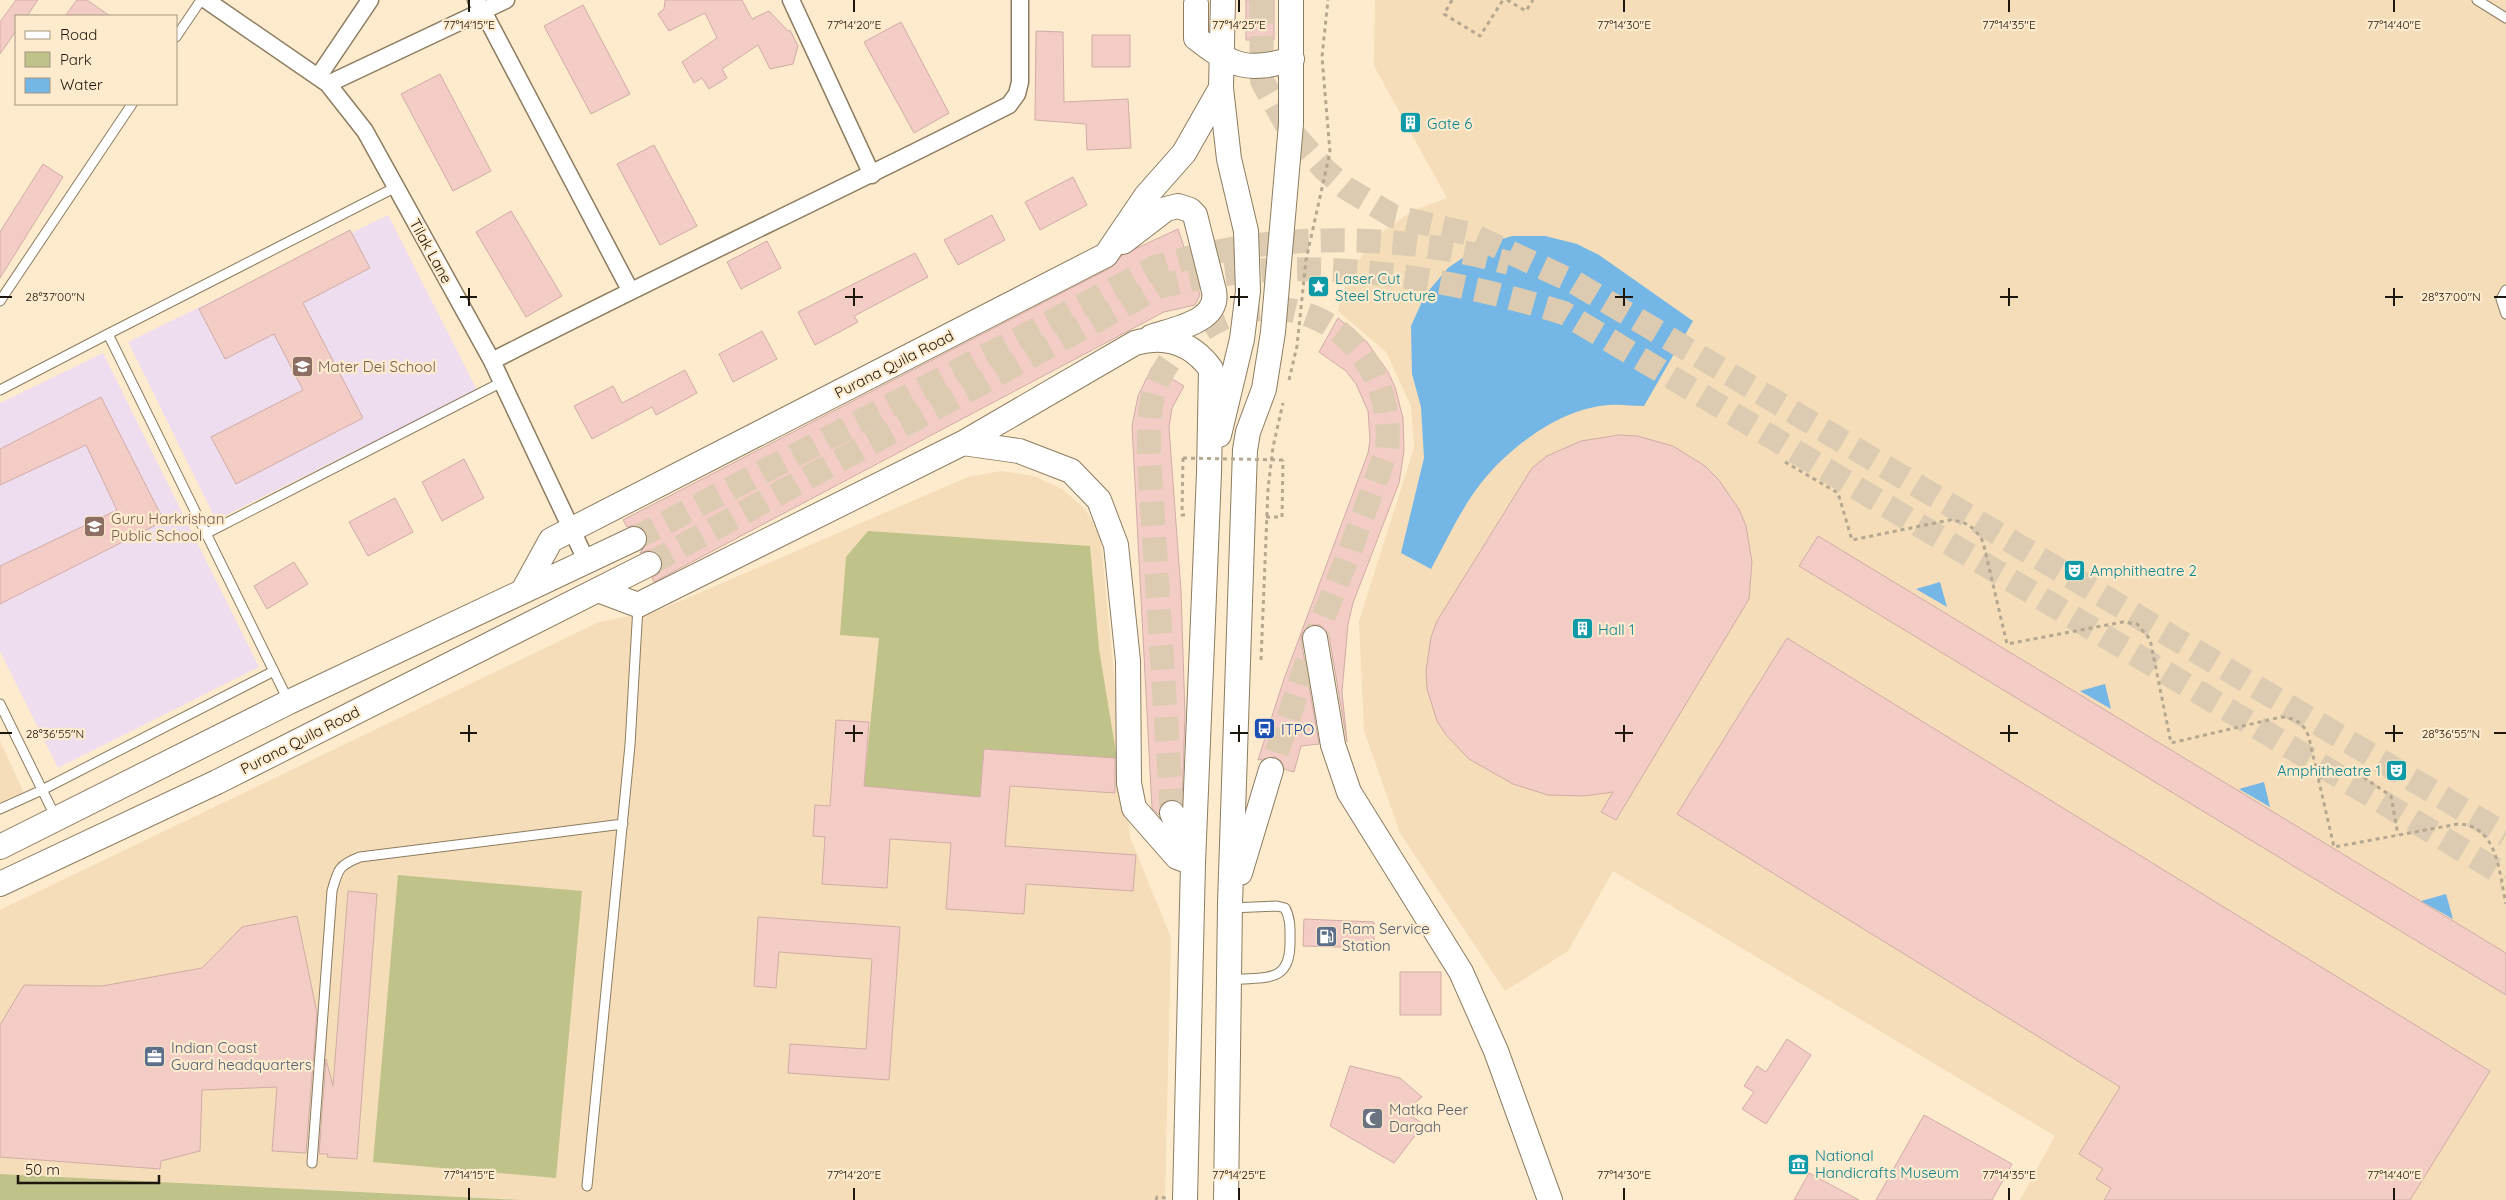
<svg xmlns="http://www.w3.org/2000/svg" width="2506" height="1200" font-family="Quicksand,sans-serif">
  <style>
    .built { fill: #f4ddb8 }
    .education { fill: #eeddef }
    .green { fill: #bfc289 }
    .water { fill: #74b6e6 }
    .building { fill: #f2ccc5; stroke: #d1aca6 }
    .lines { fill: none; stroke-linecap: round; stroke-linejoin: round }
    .secondary-tunnel { stroke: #dccbb0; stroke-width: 24; stroke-dasharray: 24 12; stroke-linecap: butt }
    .lane-casing { stroke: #8d7c60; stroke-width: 11 }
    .street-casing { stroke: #8d7c60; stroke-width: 19 }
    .secondary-casing { stroke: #8d7c60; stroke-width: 26 }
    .path { stroke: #b6a790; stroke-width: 3; stroke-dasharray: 4 4; stroke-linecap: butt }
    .lane { stroke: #fff; stroke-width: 9 }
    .street { stroke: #fff; stroke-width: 16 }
    .secondary { stroke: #fff; stroke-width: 24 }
    .path-bridge { stroke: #b6a790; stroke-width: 3; stroke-dasharray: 4 4; stroke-linecap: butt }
    .ticks { fill: none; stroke: #1d160c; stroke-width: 2 }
    .labels { text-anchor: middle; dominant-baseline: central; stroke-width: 4.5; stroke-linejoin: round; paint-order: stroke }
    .culture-label { font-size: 15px; fill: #0d838f; stroke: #feebcd; text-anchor: start }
    .street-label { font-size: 15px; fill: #1d160c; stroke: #feebcd }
    .education-label { font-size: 15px; fill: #785e54; stroke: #feebcd; text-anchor: start }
    .transit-label { font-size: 15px; fill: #164399; stroke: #feebcd; text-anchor: start }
    .service-label { font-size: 15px; fill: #4e5e75; stroke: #feebcd; text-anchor: start }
    .worship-label { font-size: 15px; fill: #5b616d; stroke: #feebcd; text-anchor: start }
    .ticks-label { font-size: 12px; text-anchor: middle; fill: #1d160c; stroke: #feebcd; stroke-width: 4.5; stroke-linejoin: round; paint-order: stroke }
  </style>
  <rect width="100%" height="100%" fill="#feebcd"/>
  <path class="built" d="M1375,0H2506V1200H2020L2055,1136L1613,871L1568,951L1505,991L1400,833L1364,731L1359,621L1414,448L1411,406L1386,352L1338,311L1342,293L1358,261L1381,233L1412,211L1447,198L1374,66Z
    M1001,471L1034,476L1062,489L1084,508L1100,533L1130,837L1171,938L1165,1200H521L0,1174V910L599,622L657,611L968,477Z
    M0,741L24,793L0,805Z"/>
  <path class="education" d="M388,215L477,390L216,520L128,342Z
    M103,353L259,667L58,768L0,651V403Z"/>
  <path class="green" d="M868,531L1090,546L1099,649L1117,759L984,749L980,797L864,786L879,638L840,635L846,557Z
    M398,875L582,891L556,1178L373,1162Z
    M0,1174L521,1200H0Z"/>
  <path class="water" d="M1512,236H1545L1577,244L1599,255L1693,321L1644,406C1632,406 1621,404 1609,405C1563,408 1515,443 1486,477C1463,504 1448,538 1431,569L1401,553L1424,458L1421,407L1412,374L1411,326L1425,295L1448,268L1480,246Z
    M1940,582L1947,607L1916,589Z
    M2105,684L2111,709L2080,691Z
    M2264,782L2270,807L2239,789Z
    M2446,894L2453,919L2421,901Z"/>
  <path class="building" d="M16,0H38L27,16H16V31L0,54V22Z
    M77,0H87L110,16H65Z
    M665,0H742L752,19L769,11L788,31L790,30L798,46L793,64L770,69L758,45L722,69L727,78L709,89L702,78L694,83L682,62L717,38L705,13L669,31L658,14L664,9Z
    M1246,0H1274V40H1246Z
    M583,5L630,94L591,114L544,26Z
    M901,22L949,113L914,133L864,42Z
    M1036,31L1063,32L1064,102L1128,99L1131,148L1087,150L1086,124L1035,120Z
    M1092,35H1130V67H1092Z
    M440,74L491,171L453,191L401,94Z
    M654,145L697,226L660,245L617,164Z
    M43,164L63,177L0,278V232Z
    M1073,177L1087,205L1040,230L1025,202Z
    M511,211L562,296L526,317L476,232Z
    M992,215L1005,240L958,265L944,240Z
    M1178,229L1200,295L1195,305L1164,312L654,582L652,578L660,572L663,565L661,558L657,553L650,550L640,553L648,541L646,533L636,525L627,527L623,520L1112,267L1122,255Z
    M350,230L370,268L303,303L363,418L236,484L211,437L303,390L274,334L225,359L199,309Z
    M767,241L781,268L741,289L727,262Z
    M915,253L928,277L854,316L858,322L815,345L798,312Z
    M1338,318L1367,342L1388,372L1395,387L1403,418L1404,451L1399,483L1353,603L1348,624L1342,692L1347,742L1329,636L1320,625H1312L1302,633L1301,640L1319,744L1301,746L1294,772L1284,769L1281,761L1275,757L1258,760L1284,679L1368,453L1370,440L1368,411L1356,384L1346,371L1319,352Z
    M762,331L777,359L733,382L719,354Z
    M1152,367L1184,386L1172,408L1169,428L1181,591L1185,715L1182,804L1174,799L1166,801L1161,805L1159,815L1152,808L1132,426L1138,396Z
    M685,370L697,393L656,415L652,407L592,439L574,406L613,386L622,403Z
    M101,397L164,521L0,604V566L117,510L86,445L0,485V449Z
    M1619,435L1637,436L1673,446L1705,466L1718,479L1739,509L1746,526L1752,562L1749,599L1616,820L1601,812L1613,792L1584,796L1548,795L1513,784L1469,759L1446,735L1437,721L1427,689L1426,671L1431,637L1437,621L1532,468L1547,456L1581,441Z
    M464,459L484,498L442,521L422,482Z
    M395,498L413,532L368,556L349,522Z
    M1818,536L2506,953V995L1799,566Z
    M294,562L308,584L267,609L254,586Z
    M1787,638L2490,1071L2410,1200H2104L2111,1188L2096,1179L2103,1169L2079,1154L2120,1087L1677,814Z
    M836,720L869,722L864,786L980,797L984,749L1115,758V793L1010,786L1005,846L1136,855L1133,891L1026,884L1024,914L946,909L951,843L890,839L887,888L822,884L825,837L813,836L815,805L830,806Z
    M348,891L377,894L357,1159L327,1157L328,1154H319L326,1059L333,1086Z
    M297,916L317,1013L306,1153L272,1151L277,1087L202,1090L200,1151L161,1161L160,1169L0,1157V1025L24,985L102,986L202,968L242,927Z
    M758,917L900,927L889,1080L788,1073L790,1044L866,1049L872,959L779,952L776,988L754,986Z
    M1304,919L1374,922V948L1303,946Z
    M1400,972H1441V1015H1400Z
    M1787,1039L1811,1055L1766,1124L1742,1109L1754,1092L1744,1086L1757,1066L1766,1072Z
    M1350,1066L1400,1078L1422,1097L1404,1112L1424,1124L1394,1163L1330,1126Z
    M1924,1115L2012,1164L1992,1200H1876Z
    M1809,1173L1859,1200H1794Z"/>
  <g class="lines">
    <path class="secondary-tunnel" d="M1261,0L1262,81L1289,129L1325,170L1346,188L1393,216L1470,234L1574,282L2506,835
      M634,539L1156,267C1268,232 1396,232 1509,263
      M649,564L1158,287C1291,252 1435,273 1564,313L2506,876
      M1172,813L1149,459C1149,437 1148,416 1153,395C1160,370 1178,346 1199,332C1291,268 1398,342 1387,450L1348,556L1315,638L1271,770"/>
    <defs>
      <path id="lane" d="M2477,0L2506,18
        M176,37L201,0
        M2506,290L2501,299L2506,314
        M0,301L132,104
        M108,334L396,187
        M0,390L108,334L289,702
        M207,533L502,382
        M0,704L56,818
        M0,809L42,790L274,671
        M1230,908L1277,906L1285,908C1291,919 1290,930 1290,943C1290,985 1263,976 1231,980
        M312,1163L332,891C338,869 339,865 360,857L623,824
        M587,1186L630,745L638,606"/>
      <path id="street" d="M206,0L328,84L365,131L492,361L586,560
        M476,0L483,11L630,290
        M791,0L872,175
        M318,77L370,0
        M328,84L506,0
        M492,361C663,273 838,192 1009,105L1017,94L1020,82V0"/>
      <path id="secondary" d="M1196,4V38C1232,66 1247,73 1292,59
        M1123,242L1166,209L1178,206L1190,210L1195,215L1214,291C1220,322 1173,329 1151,337
        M1219,435L1242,339L1248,291L1246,231L1229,159L1221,88L1223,0
        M963,443L1135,343C1166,334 1192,343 1211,369L1209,473L1193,863L1185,1200
        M524,589L551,540L1106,255L1146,196L1184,153L1221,88
        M598,590L638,605L963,443L1019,451L1071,471L1099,500L1116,545L1128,661L1129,783L1134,808L1177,857L1193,863
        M1315,638L1333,745L1349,792L1461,972L1496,1051L1550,1200
        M1172,813L1191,857
        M0,847L289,702L634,539
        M1240,873L1271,770
        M0,884L217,782L649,564
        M1226,1200L1230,904L1245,450L1248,432L1264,389L1273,332L1291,124V0"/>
    </defs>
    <use href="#lane" class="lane-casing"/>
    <use href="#street" class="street-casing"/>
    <use href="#secondary" class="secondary-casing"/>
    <path class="path" d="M1452,0L1444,14L1480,36L1503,0
      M1507,0L1526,11L1533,0
      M1289,380L1297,346L1306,260L1330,152L1322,57L1328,0
      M1183,458L1182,515H1187
      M1785,462L1838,493L1852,540L1950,520C1966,521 1976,528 1983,542L2007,644L2123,622L2137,624L2150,639L2171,743L2281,717C2296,718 2305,724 2309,738L2334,847L2458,824C2498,825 2499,873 2506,904
      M1266,517H1282L1283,460
      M1261,660L1268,489L1273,447L1283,403
      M2318,778L2356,772L2391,796L2398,835
      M1156,1200L1157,1197L1166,1198"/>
    <use href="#lane" class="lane"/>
    <use href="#street" class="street"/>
    <use href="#secondary" class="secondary"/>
    <path class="path-bridge" d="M1183,458L1283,460"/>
  </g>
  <path class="ticks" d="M469,0V12M854,0V12M1239,0V12M1624,0V12M2009,0V12M2394,0V12M469,288V306M854,288V306M1239,288V306M1624,288V306M2009,288V306M2394,288V306M0,297H12M460,297H477M845,297H863M1230,297H1248M1615,297H1633M2000,297H2018M2385,297H2403M2494,297H2506M469,725V742M854,725V742M1239,725V742M1624,725V742M2009,725V742M2394,725V742M0,733H12M460,733H477M845,733H863M1230,733H1248M1615,733H1633M2000,733H2018M2385,733H2403M2494,733H2506M469,1188V1200M854,1188V1200M1239,1188V1200M1624,1188V1200M2009,1188V1200M2394,1188V1200"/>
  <defs>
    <symbol id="building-square" viewBox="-11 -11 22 22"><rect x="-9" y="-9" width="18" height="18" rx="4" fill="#0f9aa8" stroke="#feebcd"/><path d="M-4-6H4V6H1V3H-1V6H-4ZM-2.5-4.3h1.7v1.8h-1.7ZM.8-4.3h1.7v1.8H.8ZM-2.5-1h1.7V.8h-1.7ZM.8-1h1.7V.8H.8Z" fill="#fff"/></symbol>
    <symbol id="sight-square" viewBox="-11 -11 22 22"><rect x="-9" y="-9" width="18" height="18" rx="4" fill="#0f9aa8" stroke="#feebcd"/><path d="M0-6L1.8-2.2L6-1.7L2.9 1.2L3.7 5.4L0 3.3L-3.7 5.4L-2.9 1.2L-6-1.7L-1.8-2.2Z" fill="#fff"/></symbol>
    <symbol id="school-square" viewBox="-11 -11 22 22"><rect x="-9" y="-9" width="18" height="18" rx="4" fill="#8d6e63" stroke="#feebcd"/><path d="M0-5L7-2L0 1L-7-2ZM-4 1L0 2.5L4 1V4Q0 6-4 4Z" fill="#fff"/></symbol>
    <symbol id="theatre-square" viewBox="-11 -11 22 22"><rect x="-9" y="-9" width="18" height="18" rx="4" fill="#0f9aa8" stroke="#feebcd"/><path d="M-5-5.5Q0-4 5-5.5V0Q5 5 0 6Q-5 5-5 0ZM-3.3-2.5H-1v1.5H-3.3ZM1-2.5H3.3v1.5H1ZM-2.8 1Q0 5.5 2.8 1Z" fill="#fff"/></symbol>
    <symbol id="bus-square" viewBox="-11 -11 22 22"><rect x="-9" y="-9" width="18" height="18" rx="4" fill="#1a4fb4" stroke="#feebcd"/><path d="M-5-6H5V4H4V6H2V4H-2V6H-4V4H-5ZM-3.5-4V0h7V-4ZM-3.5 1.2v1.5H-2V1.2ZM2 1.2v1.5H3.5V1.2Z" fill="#fff"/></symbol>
    <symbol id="fuel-square" viewBox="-11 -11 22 22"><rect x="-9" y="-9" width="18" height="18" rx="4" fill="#5c6f8a" stroke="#feebcd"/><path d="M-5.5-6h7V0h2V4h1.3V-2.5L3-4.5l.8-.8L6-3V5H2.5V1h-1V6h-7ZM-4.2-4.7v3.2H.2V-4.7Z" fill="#fff"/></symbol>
    <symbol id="office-square" viewBox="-11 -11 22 22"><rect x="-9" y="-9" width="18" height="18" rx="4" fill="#5c6f8a" stroke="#feebcd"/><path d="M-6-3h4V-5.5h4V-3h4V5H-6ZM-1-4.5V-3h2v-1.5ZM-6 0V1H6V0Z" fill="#fff"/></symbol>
    <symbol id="mosque-square" viewBox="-11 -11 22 22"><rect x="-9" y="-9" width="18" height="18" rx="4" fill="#6b7280" stroke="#feebcd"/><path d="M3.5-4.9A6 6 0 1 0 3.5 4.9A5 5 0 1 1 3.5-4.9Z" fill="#fff"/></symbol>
    <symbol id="museum-square" viewBox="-11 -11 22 22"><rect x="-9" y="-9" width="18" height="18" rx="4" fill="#0f9aa8" stroke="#feebcd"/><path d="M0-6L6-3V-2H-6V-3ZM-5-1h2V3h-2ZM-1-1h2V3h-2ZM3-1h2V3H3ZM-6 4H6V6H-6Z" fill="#fff"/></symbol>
  </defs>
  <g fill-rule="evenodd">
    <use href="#building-square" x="1398" y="110" width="25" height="25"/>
    <use href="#sight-square" x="1306" y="274" width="25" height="25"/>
    <use href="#school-square" x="290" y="354" width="25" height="25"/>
    <use href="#school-square" x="82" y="514" width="25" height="25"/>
    <use href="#theatre-square" x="2062" y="558" width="25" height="25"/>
    <use href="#building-square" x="1570" y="616" width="25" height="25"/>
    <use href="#bus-square" x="1252" y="716" width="25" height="25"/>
    <use href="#theatre-square" x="2384" y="758" width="25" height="25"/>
    <use href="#fuel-square" x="1314" y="924" width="25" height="25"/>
    <use href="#office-square" x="142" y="1044" width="25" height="25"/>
    <use href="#mosque-square" x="1360" y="1106" width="25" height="25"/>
    <use href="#museum-square" x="1786" y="1152" width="25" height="25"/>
  </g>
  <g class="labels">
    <g class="culture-label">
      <text x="1427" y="123">Gate 6</text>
      <text x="1335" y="278">Laser Cut<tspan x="1335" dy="17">Steel Structure</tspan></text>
      <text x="2090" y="570">Amphitheatre 2</text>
      <text x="1598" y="629">Hall 1</text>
      <text x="2381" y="770" text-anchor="end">Amphitheatre 1</text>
      <text x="1815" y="1155">National<tspan x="1815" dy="17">Handicrafts Museum</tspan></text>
    </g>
    <g class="street-label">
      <text transform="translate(431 251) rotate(61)">Tilak Lane</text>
      <text transform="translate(894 364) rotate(-27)">Purana Quila Road</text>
      <text transform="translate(300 740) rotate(-27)">Purana Quila Road</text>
    </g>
    <g class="education-label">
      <text x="318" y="366">Mater Dei School</text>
      <text x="111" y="518">Guru Harkrishan<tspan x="111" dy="17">Public School</tspan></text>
    </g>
    <g class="transit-label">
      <text x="1281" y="729">ITPO</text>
    </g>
    <g class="service-label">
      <text x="1342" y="928">Ram Service<tspan x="1342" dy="17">Station</tspan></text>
      <text x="171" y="1047">Indian Coast<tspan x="171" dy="17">Guard headquarters</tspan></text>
    </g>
    <g class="worship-label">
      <text x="1389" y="1109">Matka Peer<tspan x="1389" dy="17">Dargah</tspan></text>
    </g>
  </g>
  <g class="ticks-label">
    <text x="469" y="29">77°14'15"E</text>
    <text x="854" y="29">77°14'20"E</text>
    <text x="1239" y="29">77°14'25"E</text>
    <text x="1624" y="29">77°14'30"E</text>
    <text x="2009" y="29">77°14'35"E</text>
    <text x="2394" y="29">77°14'40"E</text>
    <text x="55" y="301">28°37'00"N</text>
    <text x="2451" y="301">28°37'00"N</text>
    <text x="55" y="738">28°36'55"N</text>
    <text x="2451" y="738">28°36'55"N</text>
    <text x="469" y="1179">77°14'15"E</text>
    <text x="854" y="1179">77°14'20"E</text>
    <text x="1239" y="1179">77°14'25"E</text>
    <text x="1624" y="1179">77°14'30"E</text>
    <text x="2009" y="1179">77°14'35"E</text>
    <text x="2394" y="1179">77°14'40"E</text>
  </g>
  <rect x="15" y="15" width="162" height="90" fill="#feebcd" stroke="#a49680"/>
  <rect x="25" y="31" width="25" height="8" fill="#ffffff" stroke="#a49680"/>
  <text x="60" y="40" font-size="15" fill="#1d160c">Road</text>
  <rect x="25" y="52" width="25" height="15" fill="#bfc289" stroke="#a49680"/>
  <text x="60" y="65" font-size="15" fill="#1d160c">Park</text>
  <rect x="25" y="78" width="25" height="15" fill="#74b6e6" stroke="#a49680"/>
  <text x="60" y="90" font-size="15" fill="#1d160c">Water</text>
  <path d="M18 1175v8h141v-8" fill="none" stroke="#1d160c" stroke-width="2.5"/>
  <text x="25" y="1175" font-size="15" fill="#1d160c" stroke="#feebcd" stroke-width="4" paint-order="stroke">50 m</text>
</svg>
